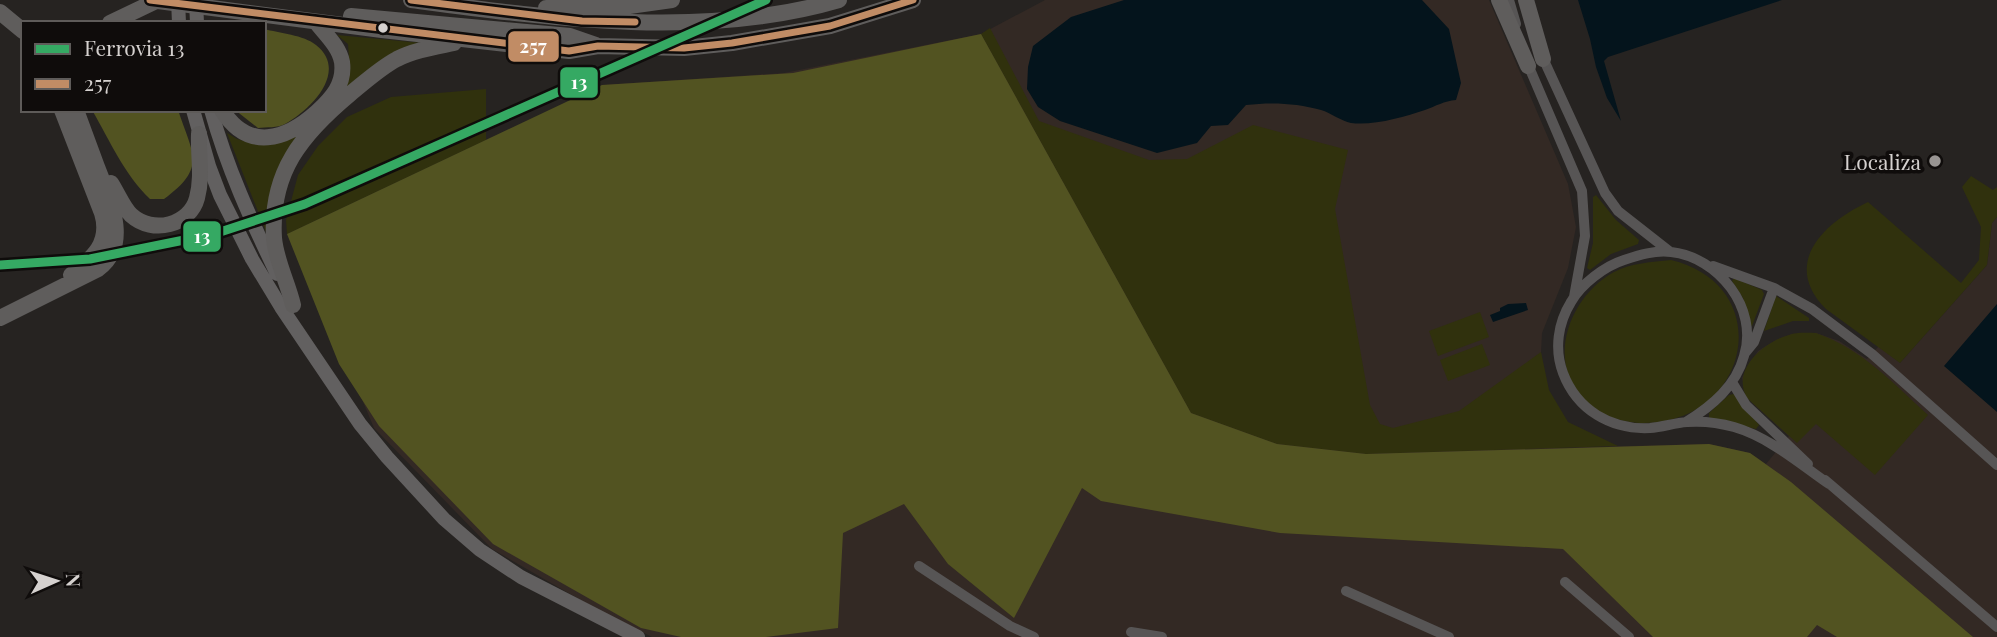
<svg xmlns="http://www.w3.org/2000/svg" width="1997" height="637" font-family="'Playfair Display',serif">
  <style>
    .built { fill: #332924 }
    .green { fill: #30310d }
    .forest { fill: #525321 }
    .water { fill: #04141c }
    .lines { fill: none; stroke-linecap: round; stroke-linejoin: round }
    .minor { stroke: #575555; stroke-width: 10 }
    .major { stroke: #626060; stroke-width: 14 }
    .highway { stroke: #5f5d5c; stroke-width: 16 }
    .major-bridge { stroke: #626060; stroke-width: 14 }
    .bus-1-casing { stroke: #0f0c0b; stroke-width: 12 }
    .bus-1 { stroke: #c18c65; stroke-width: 7 }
    .rail-1-casing { stroke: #0f0c0b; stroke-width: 14 }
    .rail-1 { stroke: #35a963; stroke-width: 9 }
    .bus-dot { fill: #d5d1cf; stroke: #0f0c0b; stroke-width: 2.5 }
    .poi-dot { fill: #989492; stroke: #0f0c0b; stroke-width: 2.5 }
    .labels { text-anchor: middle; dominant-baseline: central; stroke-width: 7; stroke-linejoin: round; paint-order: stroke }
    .poi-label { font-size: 21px; fill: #d5d1cf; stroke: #0f0c0b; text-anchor: end }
    .line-badge { stroke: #0f0c0b; stroke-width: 2.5 }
    .badge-label { font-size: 19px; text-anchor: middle; font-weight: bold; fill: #fff }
  </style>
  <rect width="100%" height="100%" fill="#262321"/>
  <path class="built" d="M1045,0H1489L1568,184L1576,227L1568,268L1542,333L1541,352L1552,448L1709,444L1750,453L1766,464L1789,436L1747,398L1742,378L1747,367L1758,351L1776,340L1792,334L1816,333L1839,341L1867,359L1879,346L1900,363L1987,265L1992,223L1997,217V637H652L591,606L492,549L374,428L293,235L602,85L784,73L981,34Z"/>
  <path class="green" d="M990,28L1039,121L1149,160L1187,159L1253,125L1348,150L1335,209L1370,405L1380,424L1393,428L1459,411L1541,352L1549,390L1568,422L1618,446L1366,454L1277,444L1191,413L981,34Z
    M337,35L422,43L395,54L285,166L274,252L227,133L237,139L258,145L274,144L291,138L350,71L348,44Z
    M486,89V140L287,234L286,220L298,175L318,146L347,117L391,97Z
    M1971,176L1993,190L1997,187V217L1992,223L1987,265L1900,363L1826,309C1781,264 1823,223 1868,202L1961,283L1979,260L1981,227L1962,187Z
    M1596,195L1616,220L1639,240L1638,244L1611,254L1590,270L1587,268L1593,243V197Z
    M1671,260C1778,286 1750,423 1644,423C1619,423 1595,414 1579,394C1547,354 1573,294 1614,272C1631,263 1652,262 1671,260Z
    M1734,278L1762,290L1764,294L1752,326L1749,325L1743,298L1732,281Z
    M1776,296L1809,318V321H1793L1764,331Z
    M1480,312L1489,337L1438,356L1429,331Z
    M1816,333C1862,349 1893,383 1928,415L1875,475L1816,424L1797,443L1747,398C1731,370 1763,342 1789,335C1797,332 1807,333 1816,333Z
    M1482,344L1490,365L1448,381L1440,360Z
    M1734,394L1759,425L1756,429L1709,418V413L1729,395Z"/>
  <path class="forest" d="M264,29C279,33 304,35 316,45C349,71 311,110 285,124C278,128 266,127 258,128L235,110H264Z
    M981,34L1191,413L1277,444L1366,454L1709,444L1750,453L1791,482L1973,637H1837L1817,625L1807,637H1653L1563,549L1280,533L1101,501L1082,488L1014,618L948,564L904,504L843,533L838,628L766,637H681L641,628L493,544L379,426L339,364L287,234L602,85L793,73Z
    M92,110H178C193,155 207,167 164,199H150C124,174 110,141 92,110Z"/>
  <path class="water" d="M1124,0H1422L1449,29L1461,83L1456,100C1444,101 1436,106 1425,110C1404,117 1373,126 1351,123C1341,121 1331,113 1321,110C1297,103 1271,102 1246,105L1228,125L1211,126L1197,143L1157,153L1060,121L1038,107L1027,89L1028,67L1033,46L1071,17Z
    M1578,0H1782L1608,57L1604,61L1621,121L1607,98L1596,67L1590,39Z
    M1526,303L1528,310L1493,322L1490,315L1500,311V308L1508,304Z
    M1997,304V412L1944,366Z"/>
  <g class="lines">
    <path class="minor" d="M1509,0L1516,24
      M1542,56L1605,193L1618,211L1669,251
      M1526,60L1582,191L1585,236L1574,297
      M1713,266L1774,288L1812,309L1872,354L1997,465
      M1745,353L1754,342L1774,288
      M1732,382L1746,405L1808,464
      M1686,422C1712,406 1736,386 1744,356C1759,308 1718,257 1671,252C1655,250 1639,255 1624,260C1605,266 1581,284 1571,302C1558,323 1554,349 1563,373C1577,410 1611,430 1650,428C1663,427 1674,423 1687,422C1701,421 1720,423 1734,427C1769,437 1800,464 1829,484
      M1825,480L1997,627
      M919,566L1010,626L1034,637
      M1565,582L1629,637
      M1346,591L1449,637
      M1131,632L1162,637"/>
    <path class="major" d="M193,110L209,166L220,195L252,259L281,307L360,424L387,457L444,519L480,550L521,577L638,637
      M211,110C227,168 251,220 277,274"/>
    <path class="highway" d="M150,0L382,30L569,51L598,46L684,48L732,43L830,26L913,0
      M411,0C548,18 703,40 839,0
      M1499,0L1528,66
      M1526,0L1543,59
      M546,8H615L672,0
      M0,12L23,31
      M351,16L570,36L596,45
      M110,23L156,1
      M62,110L102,213C111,243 93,258 71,275
      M222,110C248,152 286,140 317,112C332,98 345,84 342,62C339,46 325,34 316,22
      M111,183C118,194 123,207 131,215C153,235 190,225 197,198C203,175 198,157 199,134
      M293,305C288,283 276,261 274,238C270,172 302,134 350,94C365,82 380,68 397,59C415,50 435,47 454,43
      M0,318L98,269C132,244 109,198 97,167C90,148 83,129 76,110"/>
    <path class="major-bridge" d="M178,0L179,23
      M196,0L197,23"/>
    <defs>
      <path id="bus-1" d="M150,0L569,51L598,46L684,48L732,43L830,26L913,0
        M411,0L582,21L635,22"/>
    </defs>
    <use href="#bus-1" class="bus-1-casing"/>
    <use href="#bus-1" class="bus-1"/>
    <defs>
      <path id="rail-1" d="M0,265L90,259L214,234L305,204L766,0"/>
    </defs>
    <use href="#rail-1" class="rail-1-casing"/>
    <use href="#rail-1" class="rail-1"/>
  </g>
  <circle class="bus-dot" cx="383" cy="28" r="6"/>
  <circle class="poi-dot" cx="1935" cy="161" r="7"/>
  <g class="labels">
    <g class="poi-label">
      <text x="1921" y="161">Localiza</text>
    </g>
  </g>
  <g class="line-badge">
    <rect x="507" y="30" width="53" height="33" rx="7" fill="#c18c65"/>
    <rect x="559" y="66" width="40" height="33" rx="7" fill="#35a963"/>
    <rect x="182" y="220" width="40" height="33" rx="7" fill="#35a963"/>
  </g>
  <g class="badge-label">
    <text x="533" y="53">257</text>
    <text x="579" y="89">13</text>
    <text x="202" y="243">13</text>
  </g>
  <rect x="21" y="21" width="245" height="91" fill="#0f0c0b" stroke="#5e5b59" stroke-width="2"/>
  <rect x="35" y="44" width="35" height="10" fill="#35a963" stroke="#5e5b59" stroke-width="2"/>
  <text x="84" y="56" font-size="21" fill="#d5d1cf">Ferrovia 13</text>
  <rect x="35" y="79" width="35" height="10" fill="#c18c65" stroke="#5e5b59" stroke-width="2"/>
  <text x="84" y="91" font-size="21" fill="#d5d1cf">257</text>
  <g transform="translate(56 581) rotate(87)" stroke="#0f0c0b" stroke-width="5" paint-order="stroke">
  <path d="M0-5L12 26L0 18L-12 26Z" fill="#d5d1cf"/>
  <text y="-10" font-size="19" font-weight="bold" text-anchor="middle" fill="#d5d1cf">N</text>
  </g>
</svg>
